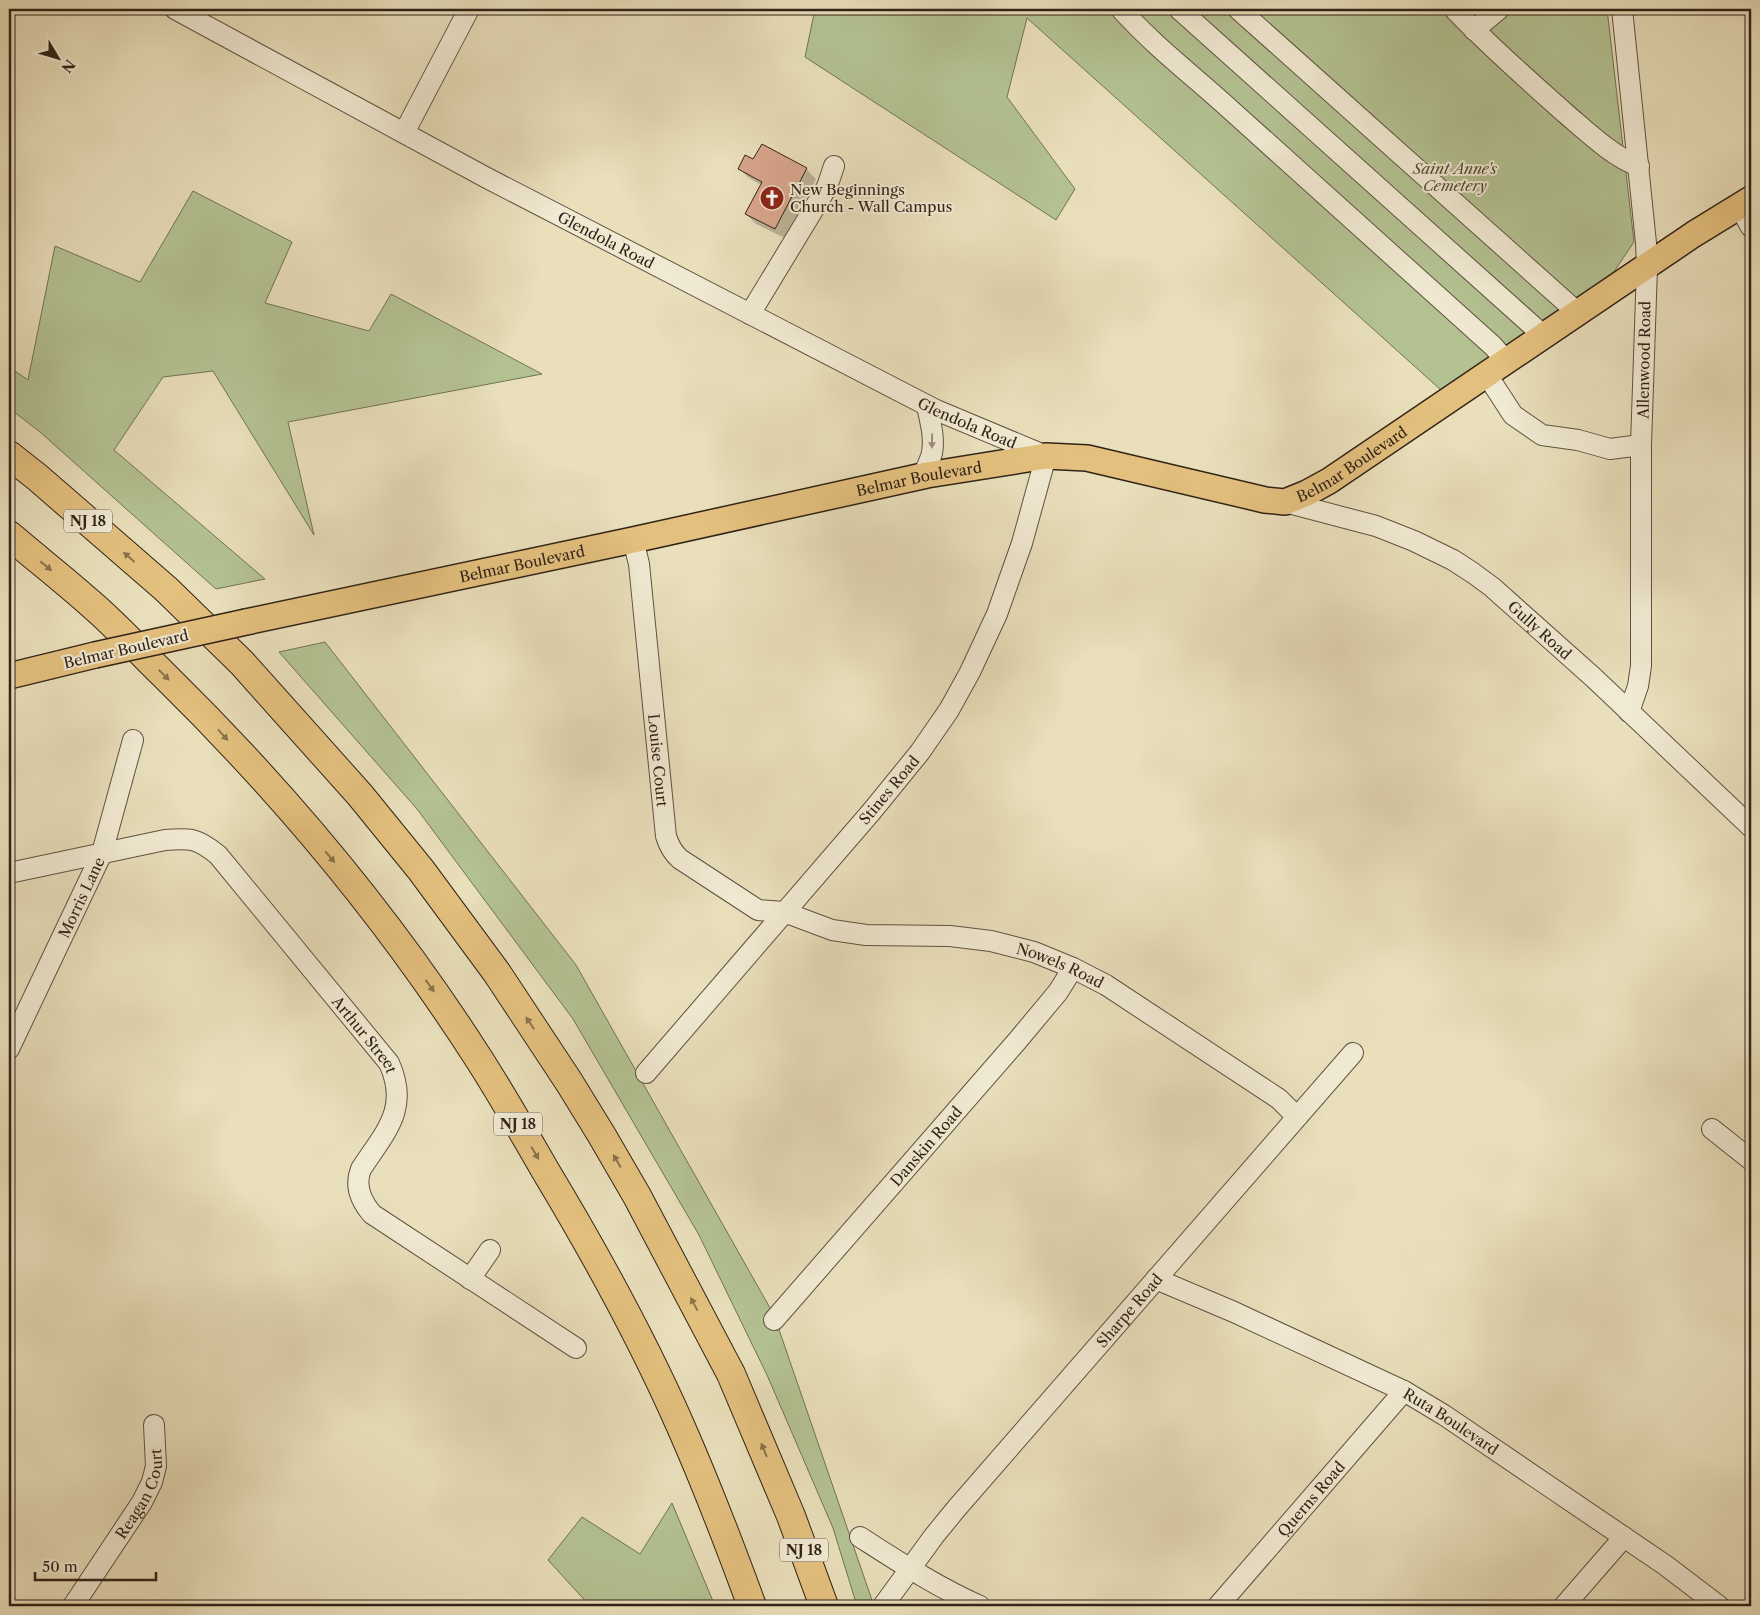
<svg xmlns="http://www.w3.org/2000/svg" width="1760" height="1615" font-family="'Libre Caslon Text',serif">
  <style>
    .green { fill: #b4c292; stroke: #727255 }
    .shadow { fill: #0003 }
    .building { fill: #d8a58c; stroke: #312318 }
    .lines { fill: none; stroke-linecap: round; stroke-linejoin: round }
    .minor-casing { stroke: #5f5241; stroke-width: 22 }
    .major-casing { stroke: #312318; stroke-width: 28 }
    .highway-casing { stroke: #312318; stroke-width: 30 }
    .minor { stroke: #f1ead3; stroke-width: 20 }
    .major { stroke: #e4c07e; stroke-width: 25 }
    .highway { stroke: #e4c07e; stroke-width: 28 }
    .major-bridge-casing { stroke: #312318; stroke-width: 28; stroke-linecap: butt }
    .major-bridge { stroke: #e4c07e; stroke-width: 25 }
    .oneway { fill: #9b907f }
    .oneway2 { fill: #8a724b }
    .labels { text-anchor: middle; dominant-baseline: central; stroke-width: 4; stroke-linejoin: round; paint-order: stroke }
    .shield { fill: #f1ead3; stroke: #6b5f50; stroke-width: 1 }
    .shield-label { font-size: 14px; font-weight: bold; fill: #312318 }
    .park-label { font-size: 15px; font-style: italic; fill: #524b36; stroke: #f1ead3 }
    .poi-label { font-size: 15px; fill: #312318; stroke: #f1ead3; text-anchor: start }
    .street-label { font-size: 15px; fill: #312318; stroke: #f1ead3 }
  </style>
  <rect width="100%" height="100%" fill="#e9dfbb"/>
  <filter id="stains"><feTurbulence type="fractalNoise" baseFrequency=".004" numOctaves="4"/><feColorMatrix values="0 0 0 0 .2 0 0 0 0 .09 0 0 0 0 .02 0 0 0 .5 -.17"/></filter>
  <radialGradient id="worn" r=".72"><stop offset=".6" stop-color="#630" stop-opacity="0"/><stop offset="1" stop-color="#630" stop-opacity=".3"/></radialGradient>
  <path class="green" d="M815,9H1607L1634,242L1611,276L1441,390L1027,18L1007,97L1075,189L1056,220L805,57Z
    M193,191L292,242L265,303L369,331L391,294L542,374L288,422L314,535L213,371L163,377L114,450L265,579L216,589L40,432L9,408V367L28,380L55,246L140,282Z
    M325,642L576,965L774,1315L874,1606H857L833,1528L767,1375L699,1235L573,1019L417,809L279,652Z
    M672,1503L715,1606H590L548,1560L582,1517L640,1554Z"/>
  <path class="shadow" d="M754,160L806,169L816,179L785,238L756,224L746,214L761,185L749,178L739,168Z"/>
  <path class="building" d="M762,144L807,168L775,229L745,214L762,182L738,169L745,155L753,159Z"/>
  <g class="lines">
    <defs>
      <g id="minor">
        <path id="s1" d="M175,9L487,178L936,410L1046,456L1022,543L997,614L970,672L949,710L920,752L872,811L646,1073"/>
        <path d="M1121,9C1155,47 1195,77 1233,112C1319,190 1406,267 1493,346L1507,362"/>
        <path d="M1179,9L1544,336"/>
        <path d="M1238,9L1578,313"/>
        <path d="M1454,9C1489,46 1527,79 1565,113C1585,130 1614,158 1639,166"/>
        <path d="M1622,9L1646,243L1647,267L1641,445V666L1638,686L1629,712"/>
        <path d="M1474,30L1499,9"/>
        <path d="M404,133L469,9"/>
        <path d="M1739,206L1751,227"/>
        <path d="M750,314L827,187L834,166"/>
        <path d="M1487,375L1513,415L1542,435L1578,440L1610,449L1641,445"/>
        <path d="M923,476C926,468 930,461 932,453C935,437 930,421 927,406"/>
        <path id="s2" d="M1285,502L1376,526L1414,541L1453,560L1473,573L1492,587L1594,678L1751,827"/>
        <path id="s3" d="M633,540L639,564L666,836C669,846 673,853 680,859L758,910L784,912L832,930L866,935L950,936L991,941L1034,952L1073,968L1106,985L1279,1099L1297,1117"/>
        <path id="s4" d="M9,873L165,840C191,838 197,838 218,855L389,1063C410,1109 385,1132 361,1169C354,1186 361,1201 372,1214L576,1348"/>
        <path id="s5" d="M9,1049L102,853L133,740"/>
        <path d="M1712,1129L1751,1160"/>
        <path d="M470,1279L490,1250"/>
        <path id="s6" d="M1156,1279L1234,1312L1404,1391L1444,1415L1665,1565L1719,1606"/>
        <path id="s7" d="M774,1320L1018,1040L1058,992L1073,968"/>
        <path d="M860,1537C899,1562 937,1587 980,1606"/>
        <path id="s8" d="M73,1606L142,1502L152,1482L156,1466L154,1425"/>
        <path id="s9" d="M883,1606L934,1536L956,1509L1353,1053"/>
        <path id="s10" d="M1218,1606L1404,1391"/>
        <path d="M1564,1606L1624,1537"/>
      </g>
      <g id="major">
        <path id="s11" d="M246,622L633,540L927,475L1046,456L1087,458L1265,500L1285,502L1307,493L1329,481L1694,234L1751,199"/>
        <path d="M9,676L95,655"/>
      </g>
      <path id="highway" d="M9,455L37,477L166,589L242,663L360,795L421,870L497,973L569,1082L601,1134L637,1196L731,1374L791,1516L824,1606
        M9,535C36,558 64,580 90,603C117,626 141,653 166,677C282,791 389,919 477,1056C501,1093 523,1132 545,1170C595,1253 642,1338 681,1427C707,1486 730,1546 752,1606"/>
    </defs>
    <use href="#minor" class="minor-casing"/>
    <use href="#major" class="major-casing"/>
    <use href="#highway" class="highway-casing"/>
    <use href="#minor" class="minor"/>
    <use href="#major" class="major"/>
    <use href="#highway" class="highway"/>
    <defs>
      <path id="major-bridge" d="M95,655L246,622"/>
    </defs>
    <use href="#major-bridge" class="major-bridge-casing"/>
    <use href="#major-bridge" class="major-bridge"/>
  </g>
  <defs><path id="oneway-solid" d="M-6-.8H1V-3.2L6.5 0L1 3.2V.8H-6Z" transform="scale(1.25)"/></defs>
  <use class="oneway" href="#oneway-solid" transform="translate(932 441) rotate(91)"/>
  <g class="oneway2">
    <use href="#oneway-solid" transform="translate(129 557) rotate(-139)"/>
    <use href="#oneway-solid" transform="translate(46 566) rotate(40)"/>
    <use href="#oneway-solid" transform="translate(164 675) rotate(44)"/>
    <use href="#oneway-solid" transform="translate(223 735) rotate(48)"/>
    <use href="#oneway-solid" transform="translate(330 857) rotate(50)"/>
    <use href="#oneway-solid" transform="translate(430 986) rotate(54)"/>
    <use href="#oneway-solid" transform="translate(530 1023) rotate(-124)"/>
    <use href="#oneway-solid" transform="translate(535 1153) rotate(59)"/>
    <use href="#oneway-solid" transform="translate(617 1161) rotate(-120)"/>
    <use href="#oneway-solid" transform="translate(694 1304) rotate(-118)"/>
    <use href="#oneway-solid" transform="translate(764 1450) rotate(-112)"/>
  </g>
  <defs>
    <symbol id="church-disc" viewBox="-11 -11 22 22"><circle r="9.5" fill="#8f2418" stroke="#f1ead3"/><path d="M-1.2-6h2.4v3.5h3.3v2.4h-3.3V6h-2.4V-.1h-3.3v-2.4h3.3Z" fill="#fff"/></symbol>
  </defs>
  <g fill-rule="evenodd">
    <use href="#church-disc" x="758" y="184" width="28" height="28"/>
  </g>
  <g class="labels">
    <g class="shield">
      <rect x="64" y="509.5" width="48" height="23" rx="4"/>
      <rect x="494" y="1112.5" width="48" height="23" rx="4"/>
      <rect x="780" y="1538.5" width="48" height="23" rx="4"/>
    </g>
    <g class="shield-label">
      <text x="88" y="521">NJ 18</text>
      <text x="518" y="1124">NJ 18</text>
      <text x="804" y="1550">NJ 18</text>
    </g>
    <g class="park-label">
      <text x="1455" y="168">Saint Anne's<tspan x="1455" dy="17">Cemetery</tspan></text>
    </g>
    <g class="poi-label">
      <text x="790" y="189">New Beginnings<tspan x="790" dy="17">Church - Wall Campus</tspan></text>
    </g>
    <g class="street-label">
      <text stroke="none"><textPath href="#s1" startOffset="489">Glendola Road</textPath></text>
      <text transform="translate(1644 360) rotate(-89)">Allenwood Road</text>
      <text stroke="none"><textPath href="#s1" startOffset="894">Glendola Road</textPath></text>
      <text stroke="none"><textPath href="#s11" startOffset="1138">Belmar Boulevard</textPath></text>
      <text stroke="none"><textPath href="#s11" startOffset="688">Belmar Boulevard</textPath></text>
      <text stroke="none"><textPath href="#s11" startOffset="282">Belmar Boulevard</textPath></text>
      <text stroke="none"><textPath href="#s2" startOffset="290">Gully Road</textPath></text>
      <text transform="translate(126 649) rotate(-13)">Belmar Boulevard</text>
      <text stroke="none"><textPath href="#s3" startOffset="222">Louise Court</textPath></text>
      <text transform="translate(889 790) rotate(-50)">Stines Road</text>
      <text stroke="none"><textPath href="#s5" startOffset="168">Morris Lane</textPath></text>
      <text stroke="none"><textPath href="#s3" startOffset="729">Nowels Road</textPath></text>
      <text stroke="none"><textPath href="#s4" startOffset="449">Arthur Street</textPath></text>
      <text stroke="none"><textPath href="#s7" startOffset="231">Danskin Road</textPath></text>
      <text stroke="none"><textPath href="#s9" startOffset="385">Sharpe Road</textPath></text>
      <text stroke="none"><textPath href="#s6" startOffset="328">Ruta Boulevard</textPath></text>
      <text stroke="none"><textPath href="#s8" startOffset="132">Reagan Court</textPath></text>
      <text stroke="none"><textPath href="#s10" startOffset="142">Querns Road</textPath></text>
    </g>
  </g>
  <rect width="1760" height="1615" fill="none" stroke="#e9dfbb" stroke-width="30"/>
  <rect x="10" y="10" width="1740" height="1595" fill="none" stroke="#312318" stroke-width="2.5"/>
  <rect x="15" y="15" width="1730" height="1585" fill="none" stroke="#312318"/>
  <g transform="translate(58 58) rotate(128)" stroke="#f1ead3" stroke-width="4" paint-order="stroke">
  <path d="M0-4L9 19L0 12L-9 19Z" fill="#312318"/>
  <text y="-8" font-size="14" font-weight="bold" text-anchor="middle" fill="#312318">N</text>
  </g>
  <path d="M35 1572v8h121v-8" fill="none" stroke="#312318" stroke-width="2.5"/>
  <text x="42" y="1572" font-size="15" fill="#312318" stroke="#f1ead3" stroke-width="4" paint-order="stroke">50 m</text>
  <rect width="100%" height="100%" filter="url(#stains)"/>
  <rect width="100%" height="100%" fill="url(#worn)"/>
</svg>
